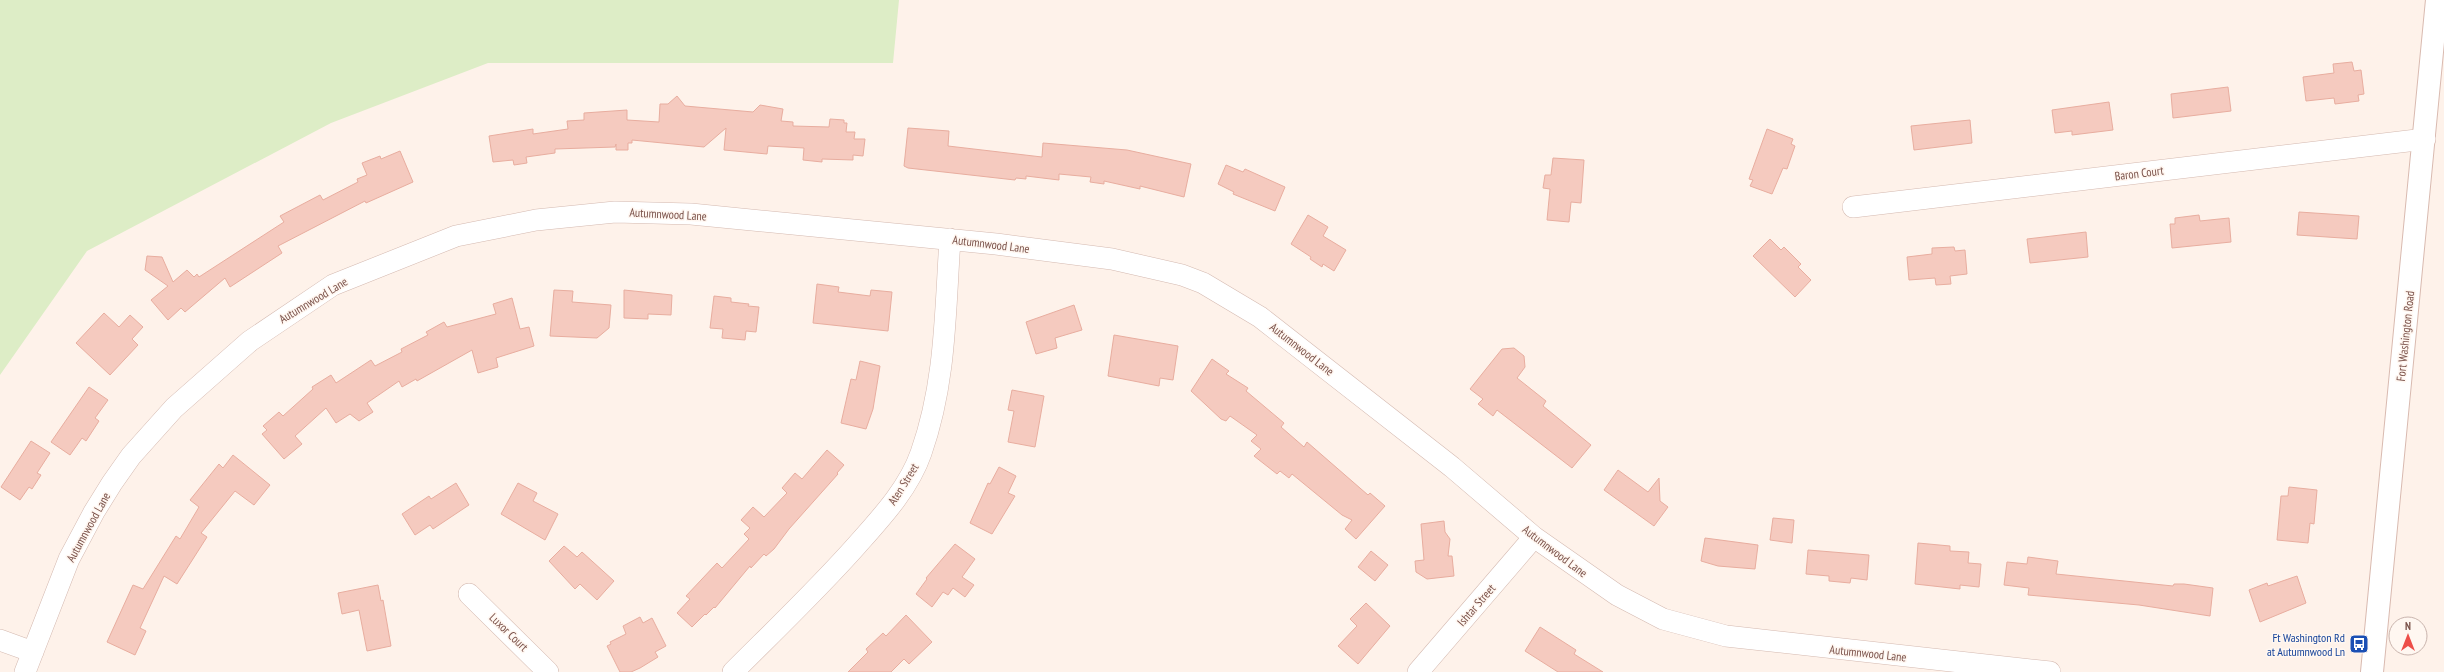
<svg xmlns="http://www.w3.org/2000/svg" width="2444" height="672" font-family="'PT Sans Narrow',sans-serif">
  <style>
    .green { fill: #ddedc6 }
    .building { fill: #f5cabf; stroke: #e8ad9f }
    .lines { fill: none; stroke-linecap: round; stroke-linejoin: round }
    .minor-casing { stroke: #d4b9b0; stroke-width: 22 }
    .secondary-casing { stroke: #d9bab0; stroke-width: 24 }
    .minor { stroke: #fff; stroke-width: 21 }
    .secondary { stroke: #fff; stroke-width: 22 }
    .labels { text-anchor: middle; dominant-baseline: central; stroke-width: 3; stroke-linejoin: round; paint-order: stroke }
    .street-label { font-size: 12px; fill: #7b524a; stroke: #fff7f1 }
    .transit-label { font-size: 12px; fill: #164399; stroke: #fff7f1; text-anchor: end }
  </style>
  <rect width="100%" height="100%" fill="#fef2ea"/>
  <path class="green" d="M0,0H899L893,63H488L331,123L87,251L0,375Z"/>
  <path class="building" d="M2352,62L2354,71L2361,70L2364,94L2358,95L2359,101L2335,104L2334,98L2306,101L2303,77L2334,73L2333,64Z
    M2228,87L2231,111L2173,118L2171,94Z
    M677,96L685,106L753,112L760,105L783,109L781,121L793,122V126L829,127L830,119L844,120V123H847L846,132H855L854,139H865L863,156L853,155V160L822,159V162L803,160L804,148L768,146L767,154L724,150L726,128L704,147L632,140V143H628V150H616V144L615,147L555,149V153L526,157L527,163L514,165L513,160L493,162L489,136L533,129V134L568,129L567,121L584,120V113L627,110V120L659,122L660,104H668Z
    M2109,102L2113,130L2072,135V131L2055,133L2052,110Z
    M1970,120L1972,143L1914,150L1911,126Z
    M908,128L949,131L948,146L1042,157L1043,143L1127,150L1191,164L1184,197L1140,186V189L1104,181V184L1090,182L1091,177L1059,174V180L1026,176V179L1016,178L1015,180L908,168L904,166Z
    M1767,129L1793,139L1791,144L1795,146L1787,169L1783,168L1772,194L1750,186L1753,180L1749,179Z
    M400,151L413,182L366,203L365,201L278,246L282,253L230,287L225,278L185,312L181,308L168,320L151,300L168,286L145,270L147,256L162,257L173,282L187,270L194,277L197,274L199,277L284,222L280,216L320,195L323,200L358,182L357,179L367,175L362,163L380,156L381,159Z
    M1553,158L1584,160L1581,203L1571,202L1569,222L1547,220L1550,189L1543,188L1545,175H1551Z
    M1226,165L1243,172L1245,169L1285,187L1275,211L1233,194L1234,192L1218,184Z
    M2299,212L2359,216L2357,239L2297,235Z
    M1308,215L1328,227L1323,236L1346,250L1334,271L1323,264L1322,267L1310,259L1311,257L1291,244Z
    M2199,215L2200,221L2229,218L2231,242L2172,248L2170,224H2175V218Z
    M2086,232L2088,257L2030,263L2027,239Z
    M1770,239L1781,250L1784,247L1801,264L1798,267L1811,280L1795,297L1753,256Z
    M1954,247L1955,251L1965,250L1967,274L1950,276L1951,284L1936,285L1935,278L1909,280L1907,257L1932,254V248Z
    M817,284L839,287L838,292L870,296L871,290L892,292L888,331L813,323Z
    M554,290L573,291L572,302L611,305L609,328L597,338L550,336Z
    M624,290L672,295L671,315L648,314V319L624,318Z
    M714,296L731,298V302L749,304L748,306L759,307L756,332L746,331L745,340L722,338L723,329L710,328Z
    M512,298L520,329L529,327L534,346L496,358L498,367L478,373L472,350L417,381L416,379L402,387L399,381L367,403L373,412L359,421L350,414L336,423L326,408L295,436L302,444L284,459L262,434L267,430L263,426L279,412L283,416L313,389L312,387L331,375L336,383L371,360L375,366L402,352L401,349L428,335L426,332L444,322L447,327L496,314L493,304Z
    M1074,305L1082,330L1055,338L1057,348L1036,354L1026,322Z
    M104,313L119,327L130,315L143,327L132,339L138,345L110,375L76,343Z
    M1114,335L1178,346L1173,380L1160,378L1159,386L1108,376Z
    M1514,348L1524,356L1525,367L1517,378L1546,401L1543,406L1591,445L1572,468L1497,410L1493,416L1478,404L1483,399L1470,389L1502,349Z
    M1212,359L1229,371L1226,374L1248,388L1246,391L1284,423L1281,427L1304,447L1307,442L1368,495L1370,493L1385,506L1356,539L1345,529L1352,520L1342,515L1292,474L1289,478L1280,471L1277,474L1254,456L1261,449L1251,441L1257,435L1230,416L1226,421L1221,419L1191,391Z
    M860,361L880,366L873,409L866,429L841,423L851,379L856,380Z
    M89,387L108,400L95,418L99,421L86,441L82,438L70,455L51,442Z
    M1012,390L1044,396L1035,447L1008,442L1014,411L1008,410Z
    M31,441L50,453L37,473L41,475L32,489L29,487L20,500L1,487Z
    M827,450L844,465L837,473L838,474L789,529L774,549L766,556L764,554L751,568L750,566L715,608L714,607L706,615L705,614L692,627L677,613L690,599L686,596L717,563L722,568L749,539L744,534L750,528L741,520L753,507L764,517L787,493L782,488L795,473L802,479Z
    M233,455L270,485L254,505L235,491L201,533L207,537L177,584L164,576L140,628L146,631L135,655L107,642L133,585L143,589L176,536L180,539L199,507L190,500L219,464L223,468Z
    M999,467L1016,476L1008,493L1015,496L992,534L970,523L988,483L990,484Z
    M1618,470L1648,492L1659,478L1660,501L1668,507L1654,526L1604,490Z
    M456,483L469,505L433,529L430,525L415,535L402,514L429,496L431,499Z
    M518,483L537,493L533,501L558,514L545,540L501,514Z
    M2289,487L2317,490L2314,524L2310,523L2308,543L2277,540L2281,496H2288Z
    M1773,518L1794,520L1792,543L1770,540Z
    M1444,521L1445,532L1450,539L1448,556H1452L1454,576L1427,579L1416,572L1415,561L1424,560L1421,524Z
    M1705,538L1758,545L1755,569L1718,566L1701,561Z
    M1918,543L1950,546V551L1969,552L1968,563L1981,564L1979,587L1960,585V589L1915,584Z
    M955,544L975,559L962,577L974,585L965,597L953,588L948,595L943,592L932,607L916,594L927,579L926,578Z
    M564,546L577,557L582,552L614,581L597,600L580,584L575,589L549,561Z
    M1808,550L1869,555L1867,580L1851,578L1850,583L1829,581V576L1806,574Z
    M1371,551L1388,565L1375,581L1358,567Z
    M2028,557L2058,561L2056,574L2173,586L2174,584H2184L2213,588L2210,616L2139,605L2028,595L2029,588L2004,585L2007,562L2027,564Z
    M2297,576L2306,603L2260,622L2249,590L2267,583L2268,586Z
    M378,585L381,601L383,600L391,646L367,651L359,610L342,614L338,593Z
    M1366,603L1390,626L1358,664L1338,646L1357,626L1350,619Z
    M906,615L932,642L909,664L904,659L891,672H848L868,652L866,649L883,633L886,636Z
    M640,617L643,623L652,618L666,646L655,652L658,657L640,668L631,672H620L607,646L611,644L610,642L626,634L623,626Z
    M1540,627L1576,650L1574,654L1603,672H1558L1525,651Z"/>
  <g class="lines">
    <defs>
      <path id="minor" d="M1853,207L2425,139
        M469,594L548,672
        M0,640L33,652
        M25,672L69,559L94,512L112,483L131,456L174,408L250,341L333,285L456,236L536,220L615,212L691,214L996,244L1112,259L1182,275L1203,283L1260,317L1452,467L1534,537L1617,595L1663,619L1726,636L2050,672
        M733,672C775,630 818,589 857,545C881,518 909,488 921,453C946,382 945,313 950,239
        M1418,672L1534,537"/>
      <path id="secondary" d="M2372,672L2437,0"/>
    </defs>
    <use href="#minor" class="minor-casing"/>
    <use href="#secondary" class="secondary-casing"/>
    <use href="#minor" class="minor"/>
    <use href="#secondary" class="secondary"/>
  </g>
  <defs>
    <symbol id="bus-square" viewBox="-11 -11 22 22"><rect x="-9" y="-9" width="18" height="18" rx="4" fill="#1a4fb4" stroke="#fff7f1"/><path d="M-5-6H5V4H4V6H2V4H-2V6H-4V4H-5ZM-3.5-4V0h7V-4ZM-3.5 1.2v1.5H-2V1.2ZM2 1.2v1.5H3.5V1.2Z" fill="#fff"/></symbol>
  </defs>
  <g fill-rule="evenodd">
    <use href="#bus-square" x="2348" y="633" width="22" height="22"/>
  </g>
  <g class="labels">
    <g class="street-label">
      <text transform="translate(2139 173) rotate(-7)">Baron Court</text>
      <text transform="translate(668 214) rotate(3)">Autumnwood Lane</text>
      <text transform="translate(991 244) rotate(7)">Autumnwood Lane</text>
      <text transform="translate(313 300) rotate(-31)">Autumnwood Lane</text>
      <text transform="translate(2405 336) rotate(-84)">Fort Washington Road</text>
      <text transform="translate(1302 349) rotate(38)">Autumnwood Lane</text>
      <text transform="translate(903 484) rotate(-58)">Aten Street</text>
      <text transform="translate(88 527) rotate(-61)">Autumnwood Lane</text>
      <text transform="translate(1555 551) rotate(37)">Autumnwood Lane</text>
      <text transform="translate(1476 605) rotate(-49)">Ishtar Street</text>
      <text transform="translate(509 632) rotate(44)">Luxor Court</text>
      <text transform="translate(1868 653) rotate(6)">Autumnwood Lane</text>
    </g>
    <g class="transit-label">
      <text x="2345" y="637">Ft Washington Rd<tspan x="2345" dy="14">at Autumnwood Ln</tspan></text>
    </g>
  </g>
  <g transform="translate(2408 636)"><circle r="19" fill="#fff7f1" stroke="#cab5ae"/>
  <path d="M0-3L7 15L0 10L-7 15Z" fill="#ed4e49"/>
  <text y="-6" font-size="11" font-weight="bold" text-anchor="middle" fill="#7b524a">N</text>
  </g>
</svg>
